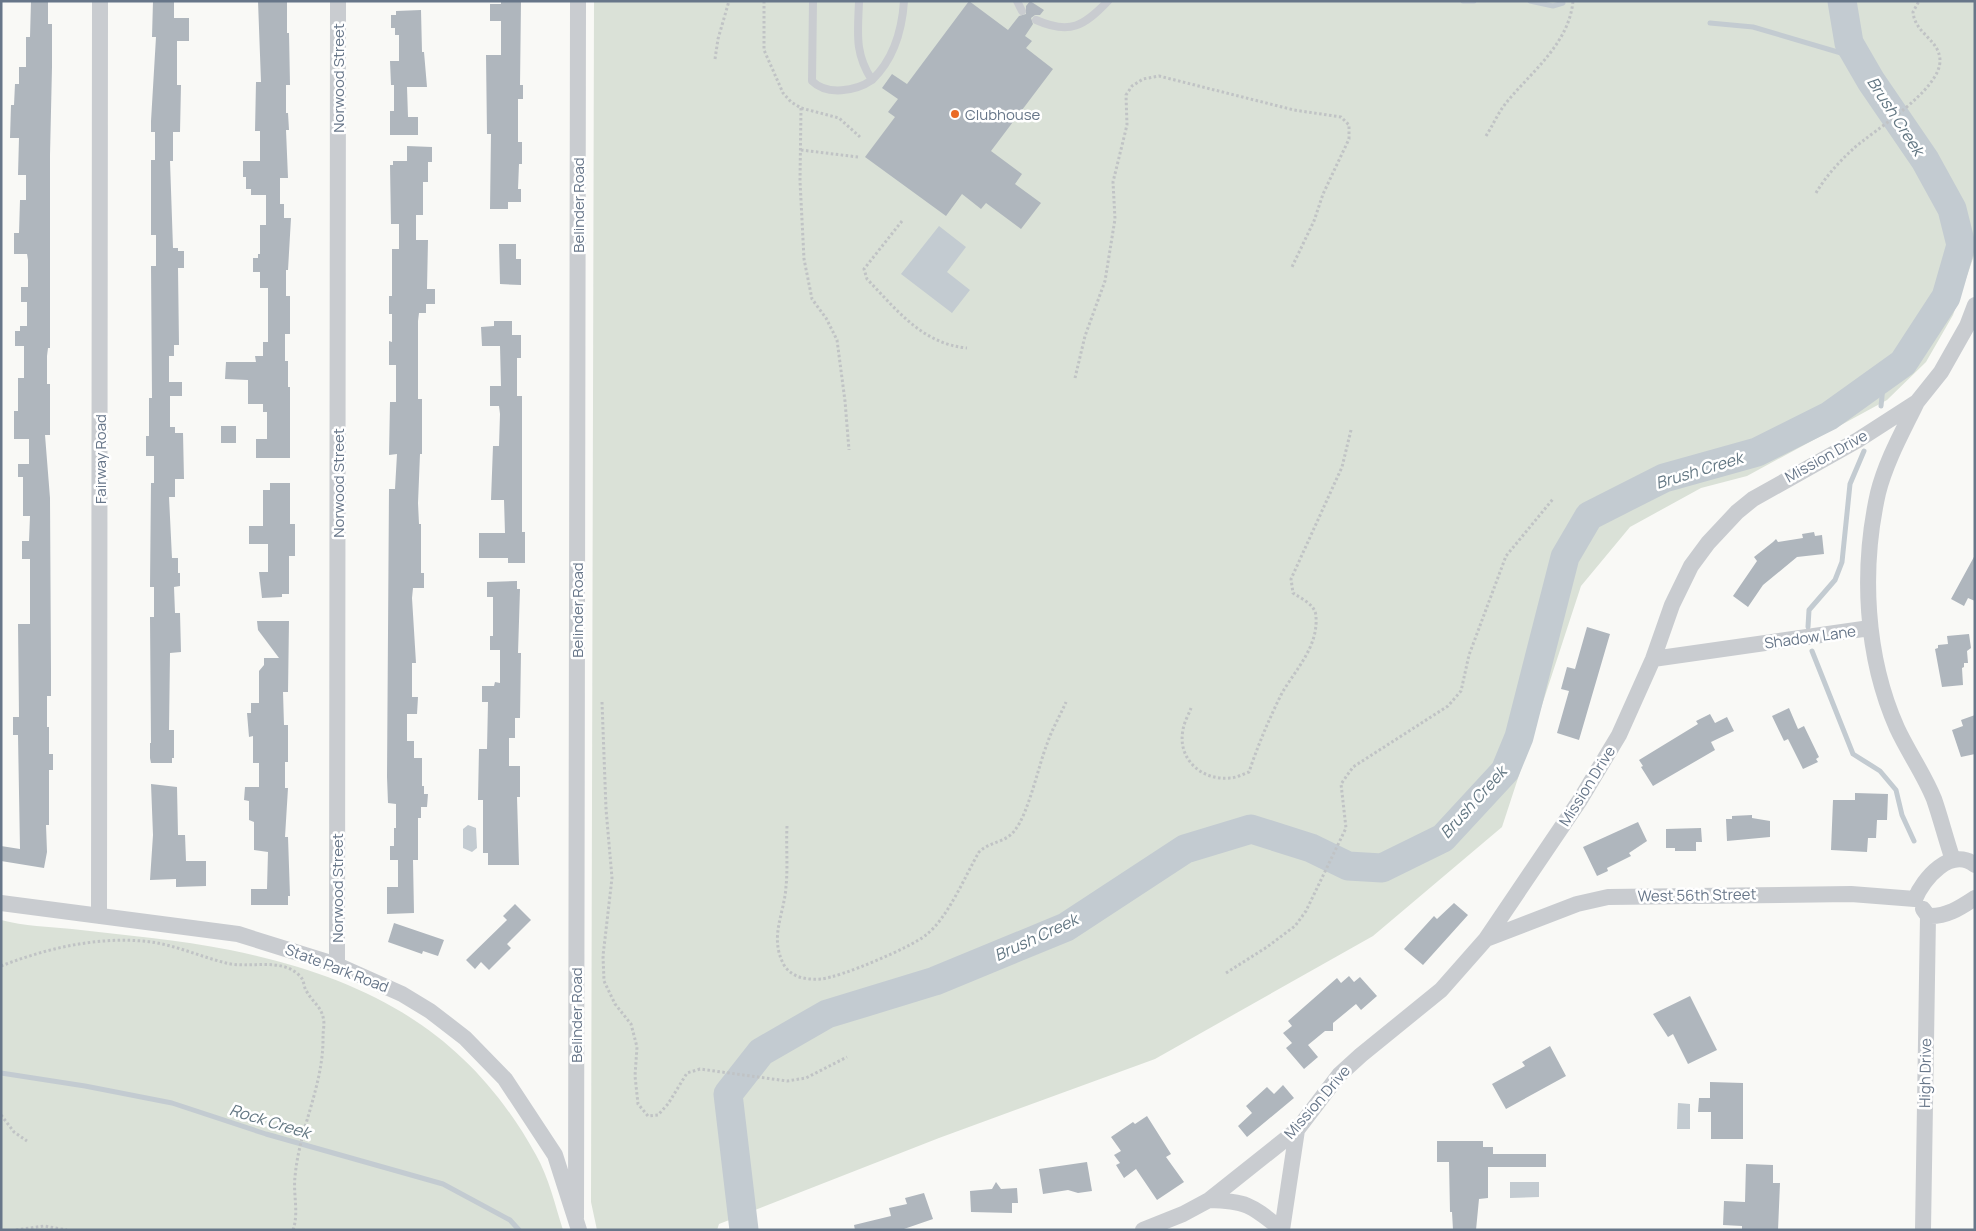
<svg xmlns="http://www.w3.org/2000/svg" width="1976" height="1231" font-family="Manrope,sans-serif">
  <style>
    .green { fill: #dae1d7 }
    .water { fill: #c3cbd1 }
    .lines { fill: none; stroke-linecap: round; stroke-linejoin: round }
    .stream { stroke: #c3cbd1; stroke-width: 5 }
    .river { stroke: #c3cbd1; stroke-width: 29 }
    .building { fill: #afb6bd }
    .path { stroke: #c0c3c5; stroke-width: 3; stroke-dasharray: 2.5 2.5; stroke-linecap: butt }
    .service { stroke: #c9ccd0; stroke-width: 8 }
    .minor { stroke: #c9ccd0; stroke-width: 16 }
    .poi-dot { fill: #ea6a25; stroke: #fff; stroke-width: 2 }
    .labels { text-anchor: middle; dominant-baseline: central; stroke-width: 5; stroke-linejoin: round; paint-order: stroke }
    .street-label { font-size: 15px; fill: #677689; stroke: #fff }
    .poi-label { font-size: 15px; fill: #677689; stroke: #fff; text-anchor: start }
    .water-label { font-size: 16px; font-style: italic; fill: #637783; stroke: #fff }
  </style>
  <rect width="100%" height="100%" fill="#f9f9f6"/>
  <path class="green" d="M594,1H1975V253L1953,315L1926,362L1887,400L1747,476L1701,488L1630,527L1581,586L1502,827L1373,936L1155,1059L939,1138L719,1224L717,1230H597L591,1202Z
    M1,920C24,926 49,927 72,929C125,935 179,940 230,950C366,978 467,1030 536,1155C549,1178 555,1205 563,1230H1Z"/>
  <path class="water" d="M939,226L966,247L947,272L970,290L952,313L901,274Z
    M468,825L476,828L477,848L472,852L463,848V829Z
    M1678,1103L1690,1104V1129H1677Z
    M1510,1182H1539V1197L1510,1198Z"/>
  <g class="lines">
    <path class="stream" d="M1463,1H1474
      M1530,1L1553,6L1563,3
      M1710,23L1753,27L1858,58
      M1881,406L1884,377
      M1808,627L1809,610L1835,580L1842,562L1850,484L1864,451
      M1812,651L1853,754L1880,771L1896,790L1902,815L1914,841
      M1,1073L85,1086L172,1103L266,1134L443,1184L510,1220L519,1230"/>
    <path class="river" d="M744,1230L728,1094L761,1052L827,1014L935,981L1066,927L1185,849L1251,829L1311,848L1348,866L1382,868L1443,838L1505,771L1519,737L1565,557L1589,516L1664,478L1757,452L1829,416L1903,363L1946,297L1961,245L1952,209L1925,160L1871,81L1849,43L1842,1"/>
  </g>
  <path class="building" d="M31,1H48V24H52V67L50,155V348H48L47,356V384H50V435H45L50,498L51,669V696H47V727H49V754H53V770H49V825H46L47,852L44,868L1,861V846L20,849L18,735H13V717H19L18,624H30V559H22V541H29L30,516H23V477H18V464H29V439H14V411H18V378H24V346H15V331H20V326H27V302H21V287H28V260L27,254H14V233H19L20,200H26V175H18L19,138H10L11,105H14L15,84H19V67H26V37H30Z
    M153,1H174V18H189V41H177V85H181L180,132H173V161H170L173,248H178V251H184V268H178L179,345H174V356H169V382H182V396H170V427H175V433H183L184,479H175V497H169L172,558H178V573H180V586L174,587L175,613H180L181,652L170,653L169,730H174V758H172V763H151L150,758V743H151L150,617H154V587H150L151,483H154V456H146V436H149V398H152L151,266H156V235H151V160H155V132H151V121L156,37H152Z
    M258,1H287V33H289L290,85H286V113H288L289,130H286L288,178H280V204H284V218H291L288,270H286V296H290V334H285V361H288V387H290V458H256V439H267V412H263V404H248V380L225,379L226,362H256L255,356H263V342H268V288H260V272H253V258H258V254H260V225H266V195H251V189H246V177H243V161H260V131H255L256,82H261Z
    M501,1H521L520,85H523V99H518V142H522V164H519L518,189H521V202H508V209H490L491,134H487L486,55H501V21H490V4H501Z
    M969,1L1008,30L1019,16L1026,14V6L1030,1L1044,10L1040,15H1035L1031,18L1033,24L1025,36L1032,41L1026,48L1053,69L991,151L1022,174L1015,184L1041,203L1021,229L986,203L981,209L962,194L946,216L865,157L895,117L888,112L898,99L882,88L892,74L907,84Z
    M421,10L422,52H424L427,87H407L408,117H418V135H390V111H394V85H391L390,61H399V35H395V28H391V15H396V11Z
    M407,146L432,147V162H428V182H423V215H416V240H428L427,289H435V304H426V313H419L418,321V399H422V454H420L418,503L419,524H421V573H424V588H413L412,598L416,663H412V697H418L417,714H407V741H414V758H422V786H424V794H428L427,807H421V818H418V860H413L414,913L387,914V887H398V860H390V846H394V828H396V804L388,803L387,777L389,489H395L397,454L389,455L390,402H396V365H389V341L392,342V314H389V296H392V249H399V224H391L390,165H393V161H407Z
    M499,244H516V259H521V285L500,284Z
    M494,321H512V335H521V358H517V396H522V532H525V563H508V558H479V533H505L504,500H491L493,446H499L500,414L499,406H490V386H501L500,346H482L481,327L494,326Z
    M221,426H236V443H221Z
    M270,483H290V524H295V556H289V594H282V597L262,598L259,572H268V544H249V526H263V490H270Z
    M1814,532L1815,536L1822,535L1824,554L1797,557L1763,585L1748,607L1733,596L1757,561L1754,557L1773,542L1776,539L1778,542L1803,538L1802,534Z
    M1975,555V601L1968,598L1964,606L1951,599Z
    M517,581V589H520L518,653H521L520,718H515V738H509V766H520V797H517L519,865H488V853H483V800H478L479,749H487L488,702H482V686H494L495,682L500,683V650H490V636H493V597H487V582Z
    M257,621H289L288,692H283L284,725H288V762H285V788H288L285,837H288L290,896H288V905H251V889H267L268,852L254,850V822L249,820V801L244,800L245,787H259V763H253V736L249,737L247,713H251V703H259V671L264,665V658H279L258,630Z
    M1587,627L1610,634L1579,740L1557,733L1569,691L1561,689L1567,667L1575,669Z
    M1969,634L1971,648L1967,651L1968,663H1964V667L1962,668L1963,685L1942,687L1935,649L1938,648V645L1948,644L1947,636Z
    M1789,708L1798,729L1804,726L1819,757L1816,759L1818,762L1803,769L1788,739L1784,741L1772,716Z
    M1710,714L1715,723L1727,717L1734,731L1711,742L1715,750L1653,786L1641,767L1643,766L1639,760L1698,724L1696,721Z
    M1975,715V754L1961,757L1952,730L1963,726L1961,720Z
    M151,784L177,787L178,835H185L186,861H206V886L176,887V879L150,880L153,835Z
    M1855,793L1888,794L1887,820H1877L1876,838H1868L1867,852L1831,850L1833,800H1855Z
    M1752,815V818L1770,821V837L1727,841L1726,819H1732V816Z
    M1638,822L1647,841L1629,853L1631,856L1607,868L1608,871L1597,876L1583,847Z
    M1701,828L1702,842H1696V851H1675V848H1666V829Z
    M1454,903L1468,915L1423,965L1404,949L1434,916L1437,919Z
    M515,904L531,920L507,944L511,948L489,970L481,962L475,969L466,960L507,920L503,916Z
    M394,923L444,940L438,956L423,951L422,954L388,942Z
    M1349,976L1354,982L1360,977L1377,996L1361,1010L1356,1004L1333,1023V1031H1325L1308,1045L1318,1057L1304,1069L1286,1048L1292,1043L1283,1033L1292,1026L1288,1021L1337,978L1341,983Z
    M1690,996L1717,1050L1688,1064L1673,1034L1668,1037L1653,1014Z
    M1550,1046L1566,1076L1506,1109L1492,1084L1525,1066L1522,1062Z
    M1710,1082L1743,1083V1139H1711V1112H1698L1699,1098H1710Z
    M1283,1085L1294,1098L1247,1137L1238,1126L1252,1113L1246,1106L1267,1087L1274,1094Z
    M1147,1116L1171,1154L1166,1157L1184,1182L1157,1200L1136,1169L1124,1178L1116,1165L1120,1163L1114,1155L1121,1151L1111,1137L1133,1122L1135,1124Z
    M1437,1141H1483V1147H1493V1154H1546V1167H1488V1198L1479,1199L1476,1230H1453L1452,1212H1450L1449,1162H1437Z
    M1087,1162L1092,1191L1078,1193L1068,1190L1043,1194L1039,1169Z
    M1746,1164L1773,1165V1183H1780L1778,1230H1742V1226L1723,1225L1724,1201L1745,1202Z
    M996,1182L1001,1189L1017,1188L1018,1203H1012V1213L971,1212L970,1191L992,1189Z
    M924,1193L933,1219L901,1230H855L854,1225L891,1216L889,1208L907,1204L905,1198Z"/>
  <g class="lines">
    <path class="path" d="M764,1V50L783,93L791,102L801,108L839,118L860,137
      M715,59L718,39L729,1
      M801,108L800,181L804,259L812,299L826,318L837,340L845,401L849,450
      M1486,136C1493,125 1498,113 1506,103C1531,72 1569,44 1573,1
      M801,150L858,157
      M1816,193C1826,176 1839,162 1853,149C1874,130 1941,90 1940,60C1939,39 1915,34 1913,12L1919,1
      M902,221L864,269L867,279C896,309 922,344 967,348
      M1075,378L1085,336L1105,281L1115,219L1113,182L1127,125L1126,95L1132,86L1143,79L1159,76L1294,110L1341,117L1349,125V139L1323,194L1314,221L1291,269
      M602,702L606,809L612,878L603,956L604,981L615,1004L631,1024L637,1047L635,1076L638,1104L648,1116L658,1115L668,1104L687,1073L700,1069L787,1081L806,1078L847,1057
      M1191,708C1189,714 1184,722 1183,730C1177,759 1202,781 1230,778C1236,778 1243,774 1249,772C1258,745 1269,719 1282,693C1296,669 1318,647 1316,617C1316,605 1302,599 1293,593L1291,579L1342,467L1351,430
      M787,826C786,846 788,867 786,887C784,915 769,937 784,965C792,978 807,980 821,979C841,977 910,948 926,935C948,918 965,876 979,852C990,841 1006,843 1015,830C1029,812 1038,767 1047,744C1052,729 1060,716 1066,702
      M1,966C45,949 94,937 142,941C171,943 198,956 226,963C249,969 280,957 299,975C305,980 303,987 307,992C312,1001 321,1007 323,1017C325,1023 323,1031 323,1036C324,1085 299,1129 295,1177C293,1194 299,1213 293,1230
      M1226,973L1267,947L1295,926L1306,911L1346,828L1341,784L1353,767L1448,706L1461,691L1469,655L1506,556L1553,499
      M1,1115L14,1132L27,1141
      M16,1230L44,1226L67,1230"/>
    <path class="service" d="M813,1L812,81C827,96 856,91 872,80
      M859,1C858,32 854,53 872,80C894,59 902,31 904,1
      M1017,1L1022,11
      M1036,20C1070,35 1084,26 1108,1"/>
    <path class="minor" d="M1917,402C1903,431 1886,461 1878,493C1861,569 1865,656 1897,728C1908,752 1924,774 1934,799C1941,819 1946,840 1953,860
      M1653,659L1870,628
      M1915,899C1923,879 1951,846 1975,865
      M1,903L238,934L337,965L402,994L430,1011L465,1038L505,1079L555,1155L579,1230
      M1923,909L1928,916C1946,917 1960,908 1975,898
      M99,916L100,1
      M1486,939L1577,904L1608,897L1851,894L1915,899
      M337,965L338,1
      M1209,1200C1248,1201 1252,1206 1281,1229
      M576,1218L578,1
      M1143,1230L1183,1214L1209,1200L1297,1130L1339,1075L1361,1055L1441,990L1486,939L1580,800L1619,735L1653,659L1672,605L1691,566L1708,543L1737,512L1753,499L1858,440L1917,402L1941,372L1967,326L1975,305
      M1282,1230L1297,1130
      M1923,1230L1928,916"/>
  </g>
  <circle class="poi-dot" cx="955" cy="114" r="5"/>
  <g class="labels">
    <g class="street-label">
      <text transform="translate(338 78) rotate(-90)">Norwood Street</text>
      <text transform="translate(578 205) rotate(-90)">Belinder Road</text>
      <text transform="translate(1826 456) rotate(-29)">Mission Drive</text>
      <text transform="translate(100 459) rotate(-90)">Fairway Road</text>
      <text transform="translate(338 483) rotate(-90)">Norwood Street</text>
      <text transform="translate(577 610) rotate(-90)">Belinder Road</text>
      <text transform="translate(1810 637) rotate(-8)">Shadow Lane</text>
      <text transform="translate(1587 786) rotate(-58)">Mission Drive</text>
      <text transform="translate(337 888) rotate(-90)">Norwood Street</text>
      <text transform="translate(1697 895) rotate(-1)">West 56th Street</text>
      <text transform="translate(337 968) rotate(21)">State Park Road</text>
      <text transform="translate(576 1015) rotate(-90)">Belinder Road</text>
      <text transform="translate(1925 1073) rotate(-89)">High Drive</text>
      <text transform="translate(1317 1102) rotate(-49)">Mission Drive</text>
    </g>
    <g class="poi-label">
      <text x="965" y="114">Clubhouse</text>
    </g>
    <g class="water-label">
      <text transform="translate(1896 116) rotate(57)">Brush Creek</text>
      <text transform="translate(1699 470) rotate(-17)">Brush Creek</text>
      <text transform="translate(1473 802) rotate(-48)">Brush Creek</text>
      <text transform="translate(1036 937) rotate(-25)">Brush Creek</text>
      <text transform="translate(270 1121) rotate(17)">Rock Creek</text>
    </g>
  </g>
  <rect width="1976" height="1231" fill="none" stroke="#677689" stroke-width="5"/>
</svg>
